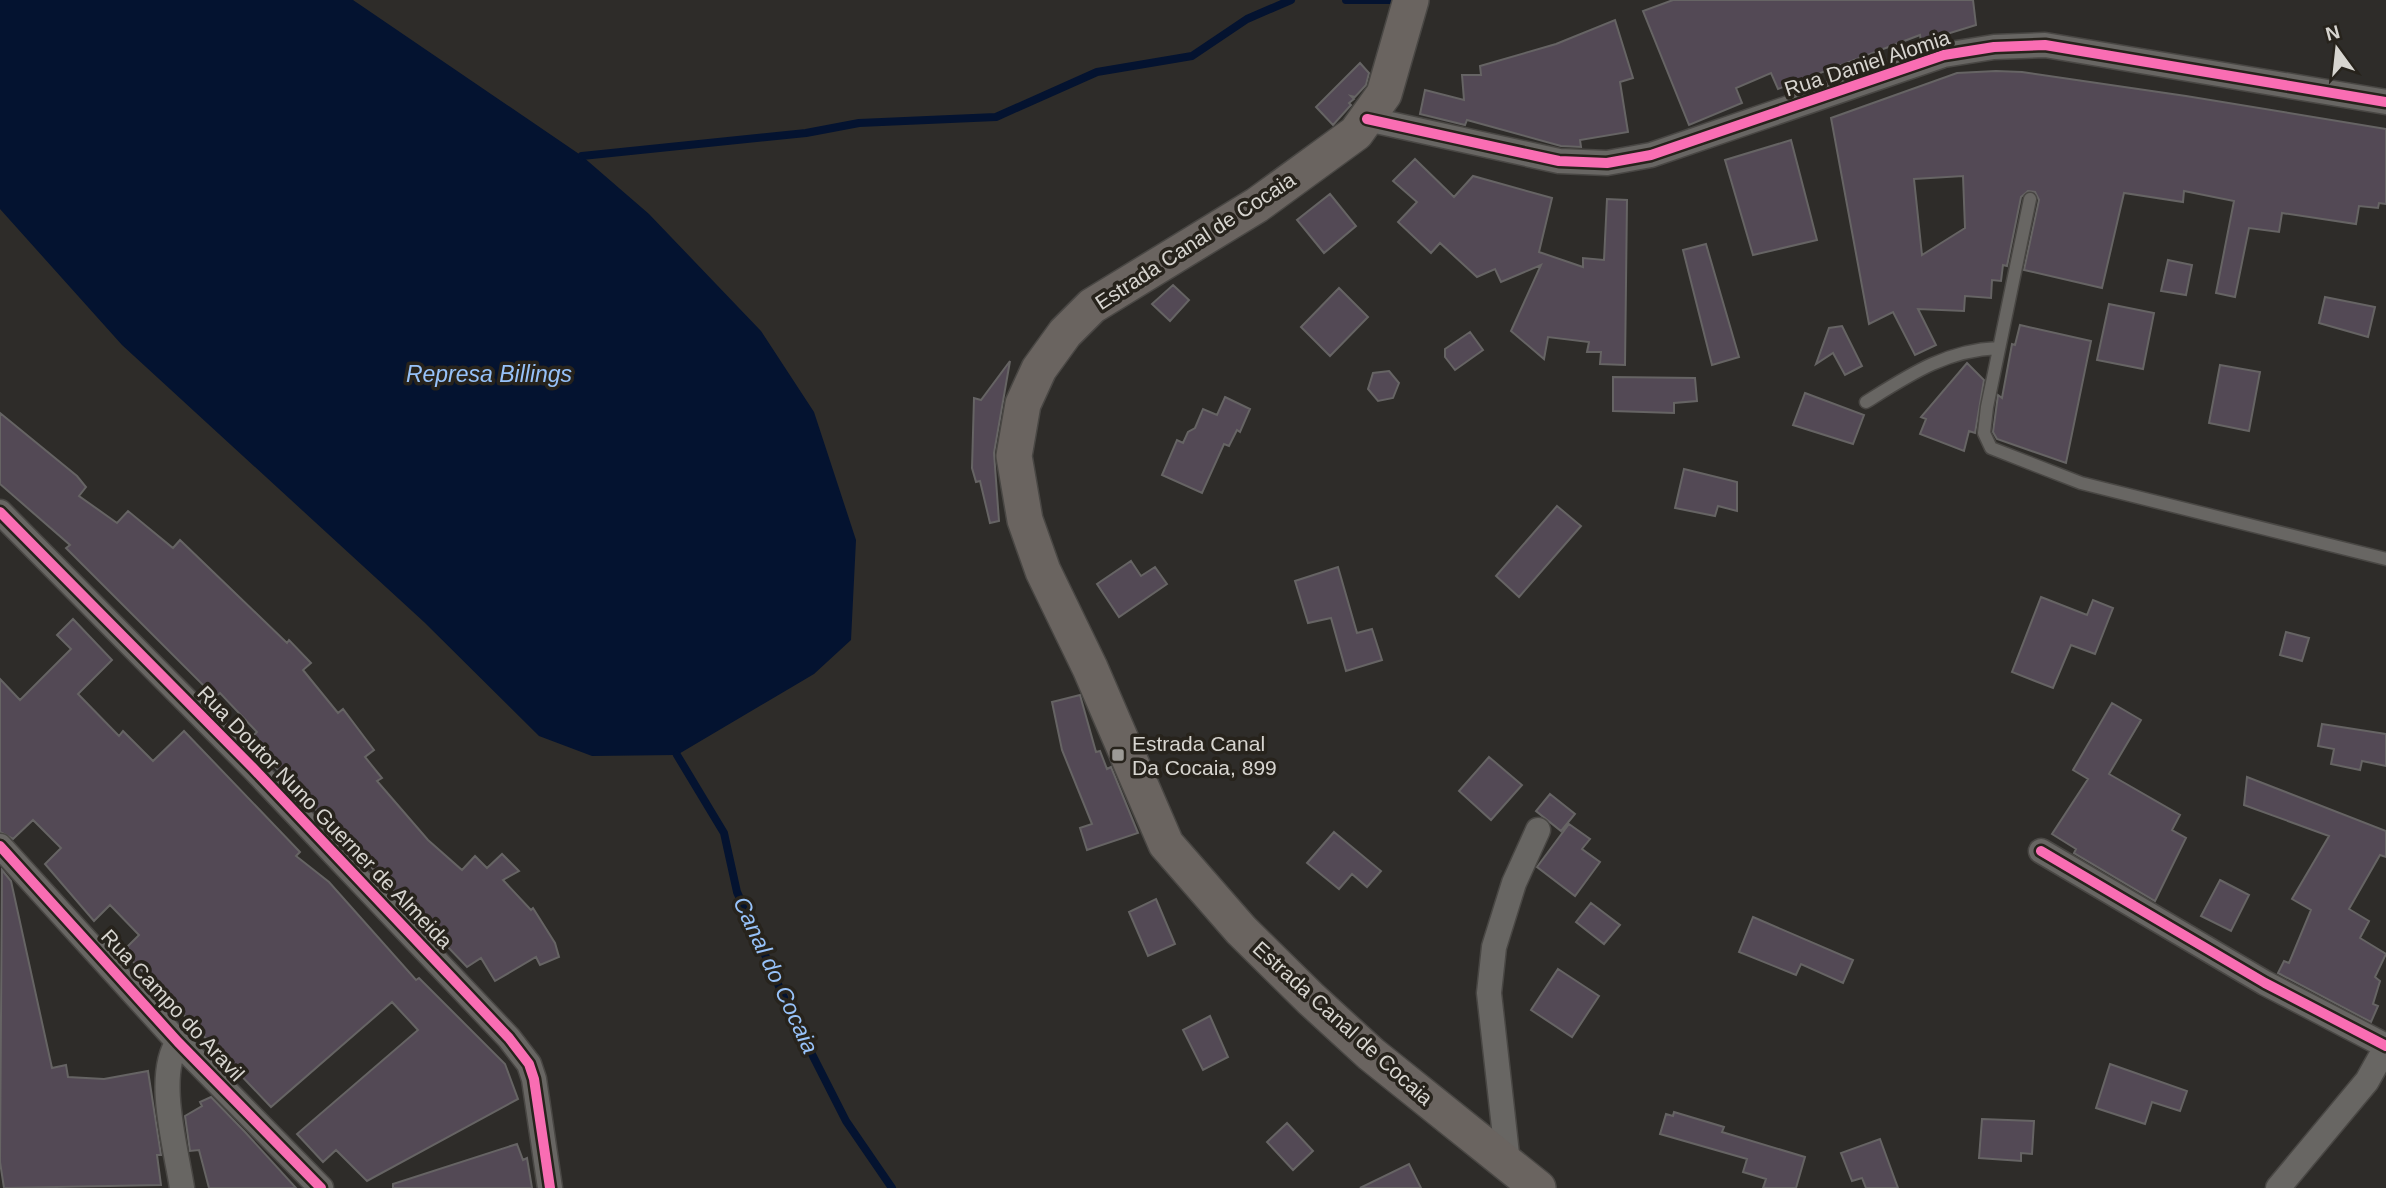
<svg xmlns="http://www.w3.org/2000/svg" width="2386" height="1188" font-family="Helvetica,sans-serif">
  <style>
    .water { fill: #041330 }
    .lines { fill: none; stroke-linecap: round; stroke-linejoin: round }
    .stream { stroke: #041330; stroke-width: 8 }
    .building { fill: #534955; stroke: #666464; stroke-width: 2; fill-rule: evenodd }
    .lane-casing { stroke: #494744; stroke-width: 15 }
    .street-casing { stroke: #494744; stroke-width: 27 }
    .secondary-casing { stroke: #494744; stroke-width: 38 }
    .lane { stroke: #686663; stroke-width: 12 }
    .street { stroke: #686663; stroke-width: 24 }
    .secondary { stroke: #6a6460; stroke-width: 35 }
    .cycleway-casing { stroke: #27231c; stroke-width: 15 }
    .cycleway { stroke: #f96db3; stroke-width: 10 }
    .poi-dot { fill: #9c9a96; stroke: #27231c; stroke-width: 2.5 }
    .labels { text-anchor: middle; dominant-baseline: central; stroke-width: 7; stroke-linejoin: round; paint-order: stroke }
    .street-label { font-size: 21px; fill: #d7d5d0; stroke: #27231c }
    .poi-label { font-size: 21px; fill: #d7d5d0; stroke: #27231c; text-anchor: start }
    .water-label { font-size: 23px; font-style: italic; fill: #97c2f9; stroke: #27231c }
  </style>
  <rect width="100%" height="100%" fill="#2e2c29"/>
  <path class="water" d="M0,0H353L582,156L649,214L761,331L814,412L856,540L851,640L814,674L677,755L592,756L539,736L424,622L122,345L0,209Z"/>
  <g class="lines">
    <path class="stream" d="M1346,0H1394
      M582,156L806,133L859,123L996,117L1097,72L1192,56L1247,19L1291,0
      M677,755L724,833L737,892L790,1011L846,1121L892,1188"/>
  </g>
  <path class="building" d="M1673,0H1973L1976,25L1921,42L1920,35L1778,89L1771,73L1736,88L1742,103L1689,125L1643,11Z
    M1615,20L1633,78L1620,82L1628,132L1580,140L1581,147L1561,146L1467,120L1465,125L1420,114L1425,90L1464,100L1462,75H1481L1480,66L1556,44Z
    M1360,63L1369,73L1366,85L1355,97L1351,96L1354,99L1349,103L1351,105L1333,125L1316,107Z
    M1996,71L2022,72L2186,96L2386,129V204L2379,203L2378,208L2359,206L2356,224L2282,213L2279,232L2249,228L2235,297L2216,293L2234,201L2184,191L2183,202L2124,193L2102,288L2024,270L2039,200L2035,192L2028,191L2021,197L2007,266L2003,265L2001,281L1992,280L1991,298L1965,296L1964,311L1918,309L1936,345L1915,355L1893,312L1869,324L1831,118L1957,73ZM1963,176L1965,228L1922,255L1914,179Z
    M1791,140L1817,240L1753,255L1725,160Z
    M1415,159L1454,197L1473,176L1552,198L1539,252L1583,267V258L1604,260L1607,199L1627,200L1625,365L1600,364L1601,352H1587L1589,342L1548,337L1544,359L1511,331L1541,265L1501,282L1495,269L1477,277L1440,243L1431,253L1398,222L1417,202L1393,181Z
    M1330,194L1356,226L1324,253L1297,220Z
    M1706,244L1739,357L1712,365L1683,250Z
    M2168,260L2192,265L2186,295L2161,291Z
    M1173,285L1189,300L1170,321L1152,304Z
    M1339,288L1368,317L1330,356L1301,327Z
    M2325,297L2375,307L2368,337L2319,323Z
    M2109,304L2154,313L2143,369L2097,360Z
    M2020,325L2091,341L2066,463L1997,439L1993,432L1998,395L2002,398L2012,344L2015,345Z
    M1842,326L1862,366L1845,375L1833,353L1816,364L1829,328Z
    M1470,332L1483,350L1455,370L1445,357V349Z
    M1010,361L994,453L999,521L990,523L980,481L976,482L972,468L974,398L981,400Z
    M1967,363L1984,380L1975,433L1969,431L1964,451L1920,434L1926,419L1921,417Z
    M2220,365L2260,372L2249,431L2209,423Z
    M1389,371L1399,383L1393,398L1378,401L1368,389L1373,373Z
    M1613,377L1695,378L1697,401L1674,403V413L1613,411Z
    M1805,393L1864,415L1853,444L1793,425Z
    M1225,397L1250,409L1240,432L1237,430L1229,446L1224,444L1202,493L1162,475L1177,440L1183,443L1188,432L1195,428L1203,409L1217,415Z
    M0,413L77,476L86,487L79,496L117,523L128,511L173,548L180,540L287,643L289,640L311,663L303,670L338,713L343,709L374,750L365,757L382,778L377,781L428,840L462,870L475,856L487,868L502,854L519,871L503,880L531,910L533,908L555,943L559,957L540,965L536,957L495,981L481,958L467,967L278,770L250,739L257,732L220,693L215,697L66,548L70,545L0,484Z
    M1684,469L1737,482V511L1718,506L1715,516L1675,508Z
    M1557,506L1581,526L1519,597L1496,576Z
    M1131,561L1141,576L1155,567L1167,584L1119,617L1097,584Z
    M1338,567L1357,633L1372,629L1382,660L1346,671L1331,618L1308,623L1295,581Z
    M2041,597L2087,615L2093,600L2113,608L2095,654L2071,645L2053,688L2012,672Z
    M73,619L112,660L78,694L119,736L123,731L153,761L184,731L300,852L296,856L329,882L416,980L419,978L505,1064L518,1099L367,1181L336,1150L323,1162L297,1134L418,1030L392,1002L271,1107L123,951L139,935L110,905L94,921L45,864L61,848L33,820L13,839L0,832V679L20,700L71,649L57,635Z
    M2286,632L2309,638L2302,661L2280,655Z
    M1080,695L1096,752L1100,751L1107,769L1111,767L1138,833L1087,850L1080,828L1092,824L1062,750L1052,702Z
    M2112,703L2141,720L2109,774L2180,815L2172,830L2186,838L2155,901L2074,853L2076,849L2052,834L2088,779L2073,770Z
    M2322,724L2386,734V766L2362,761L2360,770L2331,764L2334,749L2318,746Z
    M1489,757L1522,785L1491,820L1459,791Z
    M2247,777L2386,831V857L2380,855L2349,909L2369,921L2360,938L2386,954L2375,977L2380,981L2373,1004L2378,1006L2371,1022L2278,973L2284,961L2289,963L2311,910L2292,899L2329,836L2244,805Z
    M1550,794L1575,814L1561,831L1536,811Z
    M1569,824L1590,839L1582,849L1600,862L1575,896L1537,867Z
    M1334,832L1381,871L1367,887L1352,874L1339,889L1307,863Z
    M2,870L11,881L52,1068L66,1065L68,1077L104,1079L148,1071L161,1155H157L161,1185L4,1188L0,1162Z
    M2220,880L2249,895L2231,931L2201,916Z
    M1156,899L1175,944L1148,956L1129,912Z
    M1591,903L1620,925L1604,944L1576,922Z
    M1753,917L1853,960L1843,983L1801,964L1796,975L1739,952Z
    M1558,969L1599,996L1572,1037L1531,1010Z
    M1210,1016L1228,1057L1203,1070L1183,1030Z
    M2110,1064L2187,1091L2180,1111L2152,1102L2145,1124L2096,1108Z
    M211,1097L245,1132L296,1188H209L199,1150L190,1151L185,1116L202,1106L200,1102Z
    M1674,1112L1724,1127L1722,1132L1805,1157L1796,1188H1763L1766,1179L1743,1172L1747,1159L1660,1134L1666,1114L1673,1116Z
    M1982,1119L2034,1121L2032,1154L2021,1153V1161L1979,1158Z
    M1287,1123L1313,1151L1293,1170L1267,1142Z
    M1880,1139L1898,1188H1866L1862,1178L1852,1181L1841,1153Z
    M517,1144L523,1160L527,1158L532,1188H393V1184Z
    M1409,1164L1421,1188H1360Z"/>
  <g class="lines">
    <defs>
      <path id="lane" d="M2030,199L1987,407L1984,433L1991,448L2081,483L2386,559
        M1866,402C1909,375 1946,350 1998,348"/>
      <path id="street" d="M1367,119L1559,161L1607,163L1651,155L1944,55L1994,47L2045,45L2386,102
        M0,512L253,768L509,1038L529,1064L534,1079L550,1188
        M0,846L178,1042L321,1188
        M2041,851L2265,983L2386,1046
        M178,1042C155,1075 176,1148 182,1188
        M1508,1163L1489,993L1494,947L1514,883L1538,830
        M2278,1188L2367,1081L2386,1047"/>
      <path id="secondary" d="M1411,0L1384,94L1356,133L1257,205L1092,306L1065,333L1039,369L1023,404L1014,456L1025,520L1043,571L1090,668L1166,844L1241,930L1311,999L1371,1054L1538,1188"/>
    </defs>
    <use href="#lane" class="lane-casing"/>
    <use href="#street" class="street-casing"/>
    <use href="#secondary" class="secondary-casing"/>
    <use href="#lane" class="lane"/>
    <use href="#street" class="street"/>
    <use href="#secondary" class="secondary"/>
    <defs>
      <path id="cycleway" d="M1367,119L1559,161L1607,163L1651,155L1944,55L1994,47L2045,45L2386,102
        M0,512L253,768L509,1038L529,1064L534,1079L550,1188
        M0,846L178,1042L321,1188
        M2041,851L2265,983L2386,1046"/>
    </defs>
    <use href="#cycleway" class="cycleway-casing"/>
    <use href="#cycleway" class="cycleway"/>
  </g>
  <rect class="poi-dot" x="1111" y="748" width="14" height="14" rx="3.5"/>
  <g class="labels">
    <g class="street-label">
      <text transform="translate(1867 63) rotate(-18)">Rua Daniel Alomia</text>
      <text transform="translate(1195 241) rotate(-33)">Estrada Canal de Cocaia</text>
      <text transform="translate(325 817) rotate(46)">Rua Doutor Nuno Guerner de Almeida</text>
      <text transform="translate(173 1005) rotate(47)">Rua Campo do Aravil</text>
      <text transform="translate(1343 1023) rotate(42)">Estrada Canal de Cocaia</text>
    </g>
    <g class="poi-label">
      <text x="1132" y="743">Estrada Canal<tspan x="1132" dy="24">Da Cocaia, 899</tspan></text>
    </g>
    <g class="water-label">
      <text x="489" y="374">Represa Billings</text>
      <text transform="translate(776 975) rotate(65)">Canal do Cocaia</text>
    </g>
  </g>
  <g transform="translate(2337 49) rotate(345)" stroke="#27231c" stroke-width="5" paint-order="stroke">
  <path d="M0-5L12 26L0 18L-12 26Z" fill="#d7d5d0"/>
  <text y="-10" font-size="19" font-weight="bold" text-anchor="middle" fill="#d7d5d0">N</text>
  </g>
</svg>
